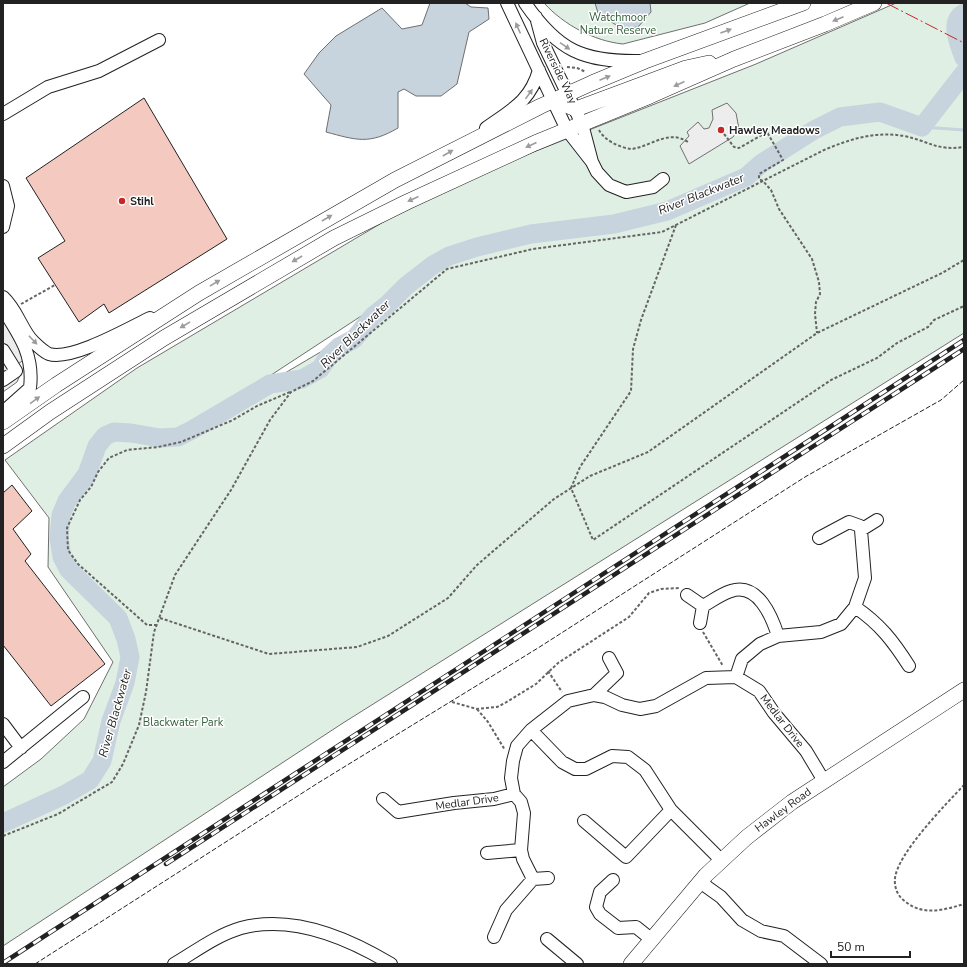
<svg xmlns="http://www.w3.org/2000/svg" width="967" height="967" font-family="'Nunito Sans',sans-serif">
  <style>
    .green { fill: #e0efe3; stroke: #6f6f6f; fill-rule: evenodd }
    .parking { fill: #ededed; stroke: #6f6f6f }
    .water { fill: #c7d3dd; stroke: #6f6f6f }
    .lines { fill: none; stroke-linecap: round; stroke-linejoin: round }
    .stream { stroke: #c7d3dd; stroke-width: 3 }
    .river { stroke: #c7d3dd; stroke-width: 19 }
    .building { fill: #f3c9c0; stroke: #222 }
    .minor-casing { stroke: #222; stroke-width: 14 }
    .major-casing { stroke: #222; stroke-width: 16 }
    .path { stroke: #646464; stroke-width: 2; stroke-dasharray: 3 2; stroke-linecap: butt }
    .minor { stroke: #fff; stroke-width: 12 }
    .major { stroke: #fff; stroke-width: 15 }
    .rail-casing { stroke: #222; stroke-width: 4.5 }
    .rail { stroke: #fff; stroke-width: 3; stroke-dasharray: 9; stroke-linecap: butt }
    .fence { stroke: #222; stroke-width: 1; stroke-dasharray: 5 2; stroke-linecap: butt }
    .power { stroke: #c62828; stroke-width: 1; stroke-dasharray: 14 3 2 3; stroke-linecap: butt }
    .oneway { fill: #9c9c9c }
    .poi-dot { fill: #c62828; stroke: #fff; stroke-width: 1.5 }
    .labels { text-anchor: middle; dominant-baseline: central; stroke-width: 3; stroke-linejoin: round; paint-order: stroke }
    .park-label { font-size: 11px; fill: #2f5e38; stroke: #fff }
    .street-label { font-size: 11px; fill: #222; stroke: #fff }
    .poi-label { font-size: 11px; font-weight: bold; fill: #222; stroke: #fff; text-anchor: start }
    .water-label { font-size: 12px; font-style: italic; fill: #222; stroke: #fff }
  </style>
  <rect width="100%" height="100%" fill="#fff"/>
  <path class="green" d="M544,3H750L705,23L623,44C594,41 564,25 544,3Z
    M896,3H964V333L343,723L3,946V787L41,759L84,719L113,662L48,567L49,518L5,460L137,368L390,218L498,166L756,64ZM375,307L373,321L175,438Z"/>
  <path class="parking" d="M727,103L736,113L739,129L733,137L689,164L680,146L689,136L687,132L698,122L704,129L709,128L713,119L712,110Z
    M3,320L25,359L18,364L21,373L17,382L3,392Z"/>
  <path class="water" d="M430,3H465L471,7L488,8L489,19L469,32L457,84L441,96H416L404,89L398,92V128C369,145 356,140 326,132L331,105L304,74L319,53L336,36L382,8L402,29L422,25Z
    M595,3H650L651,12L638,27L622,29L598,13Z"/>
  <g class="lines">
    <path class="stream" d="M922,127L964,130"/>
    <path class="river" d="M964,13C948,22 960,46 964,58
      M3,823L64,795L90,780L102,761L111,721L125,683L130,657L126,639L118,618L69,570L62,557L59,538L61,515L67,501L87,474L97,446L105,436L114,432L131,433L160,438L178,437L192,430L270,384L302,379L320,369L329,356L339,347L354,339L373,316L387,305L406,286L433,265L449,256L477,247L531,234L614,224L667,211L746,177L762,163L814,130L840,117L880,112L922,127L964,73"/>
  </g>
  <path class="building" d="M144,98L227,239L109,313L104,304L79,322L38,258L65,241L26,178Z
    M12,485L32,511L13,529L31,554L25,561L105,664L51,706L3,645V493Z"/>
  <g class="lines">
    <defs>
      <path id="minor" d="M507,3L567,130L592,162L597,172L609,185L626,192L653,187L663,179
        M525,3C558,51 583,62 640,61
        M536,17L543,43L582,124L592,162
        M3,114L48,87L99,71L159,40
        M486,128C511,110 530,102 539,70
        M3,186L8,206L3,227
        M3,297C16,309 20,325 30,338C34,343 44,352 49,354C72,361 129,328 150,318
        M3,309C20,336 34,355 30,388L3,412
        M3,350L16,371L3,380
        M819,538L849,522L860,526L861,530
        M687,595L703,606L700,623
        M703,606C712,601 721,594 731,591C758,582 772,617 778,636
        M855,607C880,624 893,641 909,666
        M736,677L742,659L760,644L778,636L821,632L841,624L855,607L865,578L861,530L877,520
        M594,695L617,673L609,658
        M3,724L21,748
        M531,730L562,762L575,769H586L612,756L628,757L645,770L671,810L721,860
        M3,762L83,697
        M383,799L398,812L454,803L494,799L514,794
        M584,821L626,857L671,810
        M487,853L521,850
        M533,879L523,859L521,850L524,813L521,802L514,794L511,778L513,761L517,746L531,730L568,701L594,695L605,697L622,705L640,709L656,706L706,678L736,677L759,691L774,713L806,751L824,781
        M613,880L600,892L596,907L600,914L618,928L636,927L651,939
        M700,882L721,897L742,920L761,931L784,936L821,964
        M494,937L506,910L533,879L548,878
        M547,939L577,964
        M174,964C196,951 217,935 241,928C293,914 348,938 391,964"/>
      <path id="major" d="M554,100L576,109L686,68L709,63
        M3,422L56,385L199,293L395,180L541,106L592,83L645,61L803,3
        M3,446L50,412L164,338L334,238L407,202L535,143L650,96L734,59L825,24L874,3
        M631,964L706,875L747,837L792,802L964,690"/>
    </defs>
    <use href="#minor" class="minor-casing"/>
    <use href="#major" class="major-casing"/>
    <path class="path" d="M567,67L577,68L586,72
      M599,130C604,140 620,148 632,149C652,146 668,129 688,142
      M721,130L734,147L739,148L767,132L783,160L759,174V179L763,181L771,190L779,209L812,259L819,282L820,294L816,302L815,314L817,333
      M676,225L641,320L633,349L631,391L580,467L571,488L593,540L831,380L877,358L897,343L928,327L934,320L964,306
      M21,304L55,285
      M160,618L269,654L357,647L388,636L448,598L477,565L554,499L590,476L648,452L817,333L942,273L964,260
      M157,625H147L78,564L68,550L67,528L80,500L91,487L98,472L109,458L127,450L158,447L181,442L233,420L257,406L290,392
      M703,632L723,666
      M548,671L562,692
      M452,702L477,709L497,707L505,703L536,684L558,663L629,617L649,593L661,589L679,588
      M477,709L488,722L505,750
      M964,785C946,804 898,853 895,878C894,888 898,897 906,902C923,916 944,910 964,904
      M3,836L58,814L112,782L123,764L139,725L146,692L154,632L175,575L231,490L270,420L291,392L313,381L447,269L533,249L662,232L824,150C850,139 876,131 904,136C929,141 936,151 964,147"/>
    <use href="#minor" class="minor"/>
    <use href="#major" class="major"/>
    <defs>
      <path id="rail" d="M166,864L964,349
        M3,963L964,340"/>
    </defs>
    <use href="#rail" class="rail-casing"/>
    <use href="#rail" class="rail"/>
    <path class="fence" d="M35,964L318,783L538,648L805,477L941,400L964,380"/>
    <path class="power" d="M886,3L964,43"/>
  </g>
  <defs><path id="oneway-solid" d="M-6-.8H1V-3.2L6.5 0L1 3.2V.8H-6Z"/></defs>
  <g class="oneway">
    <use href="#oneway-solid" transform="translate(838 19) rotate(157)"/>
    <use href="#oneway-solid" transform="translate(518 28) rotate(-114)"/>
    <use href="#oneway-solid" transform="translate(726 31) rotate(-20)"/>
    <use href="#oneway-solid" transform="translate(565 46) rotate(34)"/>
    <use href="#oneway-solid" transform="translate(605 78) rotate(-23)"/>
    <use href="#oneway-solid" transform="translate(679 84) rotate(156)"/>
    <use href="#oneway-solid" transform="translate(529 94) rotate(-54)"/>
    <use href="#oneway-solid" transform="translate(531 145) rotate(156)"/>
    <use href="#oneway-solid" transform="translate(448 153) rotate(-30)"/>
    <use href="#oneway-solid" transform="translate(413 199) rotate(155)"/>
    <use href="#oneway-solid" transform="translate(327 218) rotate(-30)"/>
    <use href="#oneway-solid" transform="translate(297 259) rotate(150)"/>
    <use href="#oneway-solid" transform="translate(215 283) rotate(-31)"/>
    <use href="#oneway-solid" transform="translate(185 325) rotate(149)"/>
    <use href="#oneway-solid" transform="translate(33 340) rotate(46)"/>
    <use href="#oneway-solid" transform="translate(35 400) rotate(-36)"/>
  </g>
  <g class="poi-dot">
    <circle cx="721" cy="130" r="4"/>
    <circle cx="122" cy="201" r="4"/>
  </g>
  <g class="labels">
    <g class="park-label">
      <text x="618" y="17">Watchmoor<tspan x="618" dy="13">Nature Reserve</tspan></text>
      <text x="183" y="722">Blackwater Park</text>
    </g>
    <g class="street-label">
      <text transform="translate(558 71) rotate(64)">Riverside Way</text>
      <text transform="translate(782 721) rotate(52)">Medlar Drive</text>
      <text transform="translate(467 802) rotate(-8)">Medlar Drive</text>
      <text transform="translate(783 810) rotate(-36)">Hawley Road</text>
    </g>
    <g class="poi-label">
      <text x="729" y="130">Hawley Meadows</text>
      <text x="130" y="201">Stihl</text>
    </g>
    <g class="water-label">
      <text transform="translate(701 194) rotate(-22)">River Blackwater</text>
      <text transform="translate(355 334) rotate(-44)">River Blackwater</text>
      <text transform="translate(115 713) rotate(-74)">River Blackwater</text>
    </g>
  </g>
  <rect width="967" height="967" fill="none" stroke="#222222" stroke-width="8"/>
  <path d="M831 951v6h79v-6" fill="none" stroke="#222222" stroke-width="2"/>
  <text x="837" y="951" font-size="12" fill="#222222" stroke="#ffffff" stroke-width="3" paint-order="stroke">50 m</text>
</svg>
